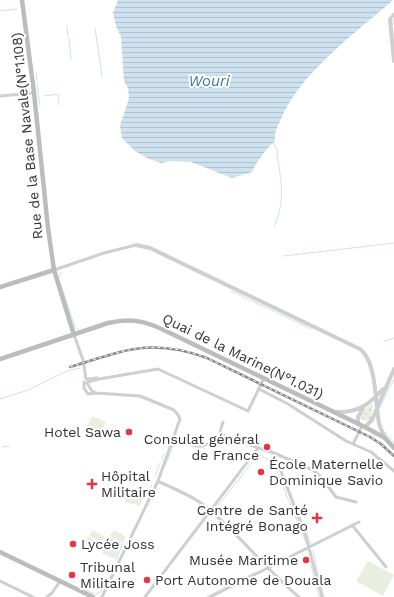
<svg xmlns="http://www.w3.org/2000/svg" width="394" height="597" font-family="'Work Sans',sans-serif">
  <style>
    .grass { fill: url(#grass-dots) }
    .pitch { fill: #e8efe0 }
    .water { fill: url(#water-rules) }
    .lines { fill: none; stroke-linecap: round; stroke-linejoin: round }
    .stream { stroke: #cde2ee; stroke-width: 1 }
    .minor { stroke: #cfcfcf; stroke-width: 3 }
    .tertiary { stroke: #cfcfcf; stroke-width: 4 }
    .secondary { stroke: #bcbcbc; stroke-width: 4.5 }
    .rail-casing { stroke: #878787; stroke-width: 2.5 }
    .rail { stroke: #fff; stroke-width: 1; stroke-dasharray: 3; stroke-linecap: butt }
    .poi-dot { fill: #ea3443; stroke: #fff; stroke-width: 1.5 }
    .labels { text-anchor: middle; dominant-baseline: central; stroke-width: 4; stroke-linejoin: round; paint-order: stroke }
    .street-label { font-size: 14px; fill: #323232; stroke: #fff }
    .poi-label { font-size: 14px; fill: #323232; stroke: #fff; text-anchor: start }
    .water-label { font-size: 15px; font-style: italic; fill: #3d7597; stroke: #fff }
  </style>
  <defs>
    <pattern id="grass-dots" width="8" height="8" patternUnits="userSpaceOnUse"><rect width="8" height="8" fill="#e8efe0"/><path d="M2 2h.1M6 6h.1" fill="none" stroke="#c7cdc1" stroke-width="1.8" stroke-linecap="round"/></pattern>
    <pattern id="water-rules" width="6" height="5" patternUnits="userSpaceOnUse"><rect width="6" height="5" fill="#cde2ee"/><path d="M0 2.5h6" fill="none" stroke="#b0c2cd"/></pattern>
  </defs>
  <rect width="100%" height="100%" fill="#fff"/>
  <path class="grass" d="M371,404H373V406L371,418L367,421L362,420L360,415L363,411Z"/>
  <path class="pitch" d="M92,416L106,422L99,437L85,431Z
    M127,493L143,497L140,506L125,502Z
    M92,530L105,537L102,543L89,536Z
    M114,530L126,537L123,543L110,536Z
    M88,537L101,544L98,550L85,543Z
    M110,537L123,544L120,550L107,543Z
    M106,544L119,551L115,559L102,553Z
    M368,561L394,575L383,596L356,581Z"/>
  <path class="water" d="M118,0H393C355,34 300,72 280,121C277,128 274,133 275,141C265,150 258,160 252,172L232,178L191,162L171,161L161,163L149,159L135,151L122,138L120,126L129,98L128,88L124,81L121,37L116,26L113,13Z"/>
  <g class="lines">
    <path class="stream" d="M0,11L17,9
      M393,19L394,25
      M67,26L68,36
      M95,28L102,76
      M69,38L71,59
      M36,72L37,81
      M37,84L40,106
      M44,96L58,94L59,105
      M273,143C279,148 276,154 278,161C282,185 285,203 274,226
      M284,256L394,243
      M59,278L61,272
      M60,282L75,327L78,330
      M231,291L311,329
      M384,341L394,338
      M0,399L28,390L67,371L80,368
      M379,409L394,379
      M385,432L394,443
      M221,442L232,446
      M2,447L9,446
      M260,455L273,462L307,545
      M162,460L164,454
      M165,466L173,446
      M155,476L160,463
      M159,483L167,487
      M287,484L311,544
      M170,488L192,499
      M149,490L152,485
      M201,505L208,511
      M214,511L257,456
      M313,550L319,579
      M309,557L319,597
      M116,560L123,544
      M110,572L113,565
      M321,585L324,597
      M83,589L95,594L101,592L108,577
      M206,597L256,572"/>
    <path class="minor" d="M390,19L394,14
      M0,96L34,93
      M54,270L104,253L136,245
      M74,335L83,360L86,379
      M87,379L97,378
      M84,382V388L88,394L96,393L140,396L174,410L178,415L180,419L158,481L102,597
      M88,382L99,379L158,369L248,411L264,378
      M87,383L92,391L96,393
      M259,389L288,404L346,441L371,452L394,471
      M223,422L220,432L226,437
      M173,440L196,446H202L226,437L274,453L313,470L321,477L336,497L356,502
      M353,444L362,426
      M274,453L306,537L322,597
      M158,481C176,490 196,497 211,511C242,538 268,571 299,597
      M352,525L386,567
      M0,581L33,597
      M47,597L52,593L60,581
      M145,597L258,448
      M210,597L359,522"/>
    <path class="tertiary" d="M390,19L394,61
      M136,245L150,248L360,349C377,362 375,403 379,423C380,428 383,433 385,438
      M336,412C357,413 369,405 383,389
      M358,424V417L363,408
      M365,427L372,420L394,369"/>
    <path class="secondary" d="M22,0L34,93L48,228L54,270L74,335
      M0,287L54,270
      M0,359L108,323C133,317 148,322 170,333L365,427L385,438L394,448
      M0,552L93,597"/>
    <defs>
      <path id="rail" d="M70,367C123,351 151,337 207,358L370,437L381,444L394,456"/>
    </defs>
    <use href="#rail" class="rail-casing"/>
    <use href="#rail" class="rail"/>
  </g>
  <g class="poi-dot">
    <circle cx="129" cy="432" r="4"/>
    <circle cx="267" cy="447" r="4"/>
    <circle cx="261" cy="472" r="4"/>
    <path d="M90 478h4v4h4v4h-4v4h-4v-4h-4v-4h4z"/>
    <path d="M315 512h4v4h4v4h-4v4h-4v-4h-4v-4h4z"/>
    <circle cx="73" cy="544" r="4"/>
    <circle cx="306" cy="560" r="4"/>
    <circle cx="72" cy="575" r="4"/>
    <circle cx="147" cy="580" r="4"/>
  </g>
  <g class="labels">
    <g class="street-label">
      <text transform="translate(27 136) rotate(-96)">Rue de la Base Navale(N°1.108)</text>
      <text transform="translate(243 356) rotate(26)">Quai de la Marine(N°1.031)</text>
    </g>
    <g class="poi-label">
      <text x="121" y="432" text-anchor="end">Hotel Sawa</text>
      <text x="259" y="439" text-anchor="end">Consulat général<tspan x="259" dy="16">de France</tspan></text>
      <text x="269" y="464">École Maternelle<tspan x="269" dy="16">Dominique Savio</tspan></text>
      <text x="101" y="476">Hôpital<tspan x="101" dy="16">Militaire</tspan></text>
      <text x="308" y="510" text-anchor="end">Centre de Santé<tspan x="308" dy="16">Intégré Bonago</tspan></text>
      <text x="81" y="544">Lycée Joss</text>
      <text x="298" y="560" text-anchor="end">Musée Maritime</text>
      <text x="80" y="567">Tribunal<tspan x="80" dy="16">Militaire</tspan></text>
      <text x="155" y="580">Port Autonome de Douala</text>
    </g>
    <g class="water-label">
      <text x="209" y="81">Wouri</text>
    </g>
  </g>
</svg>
